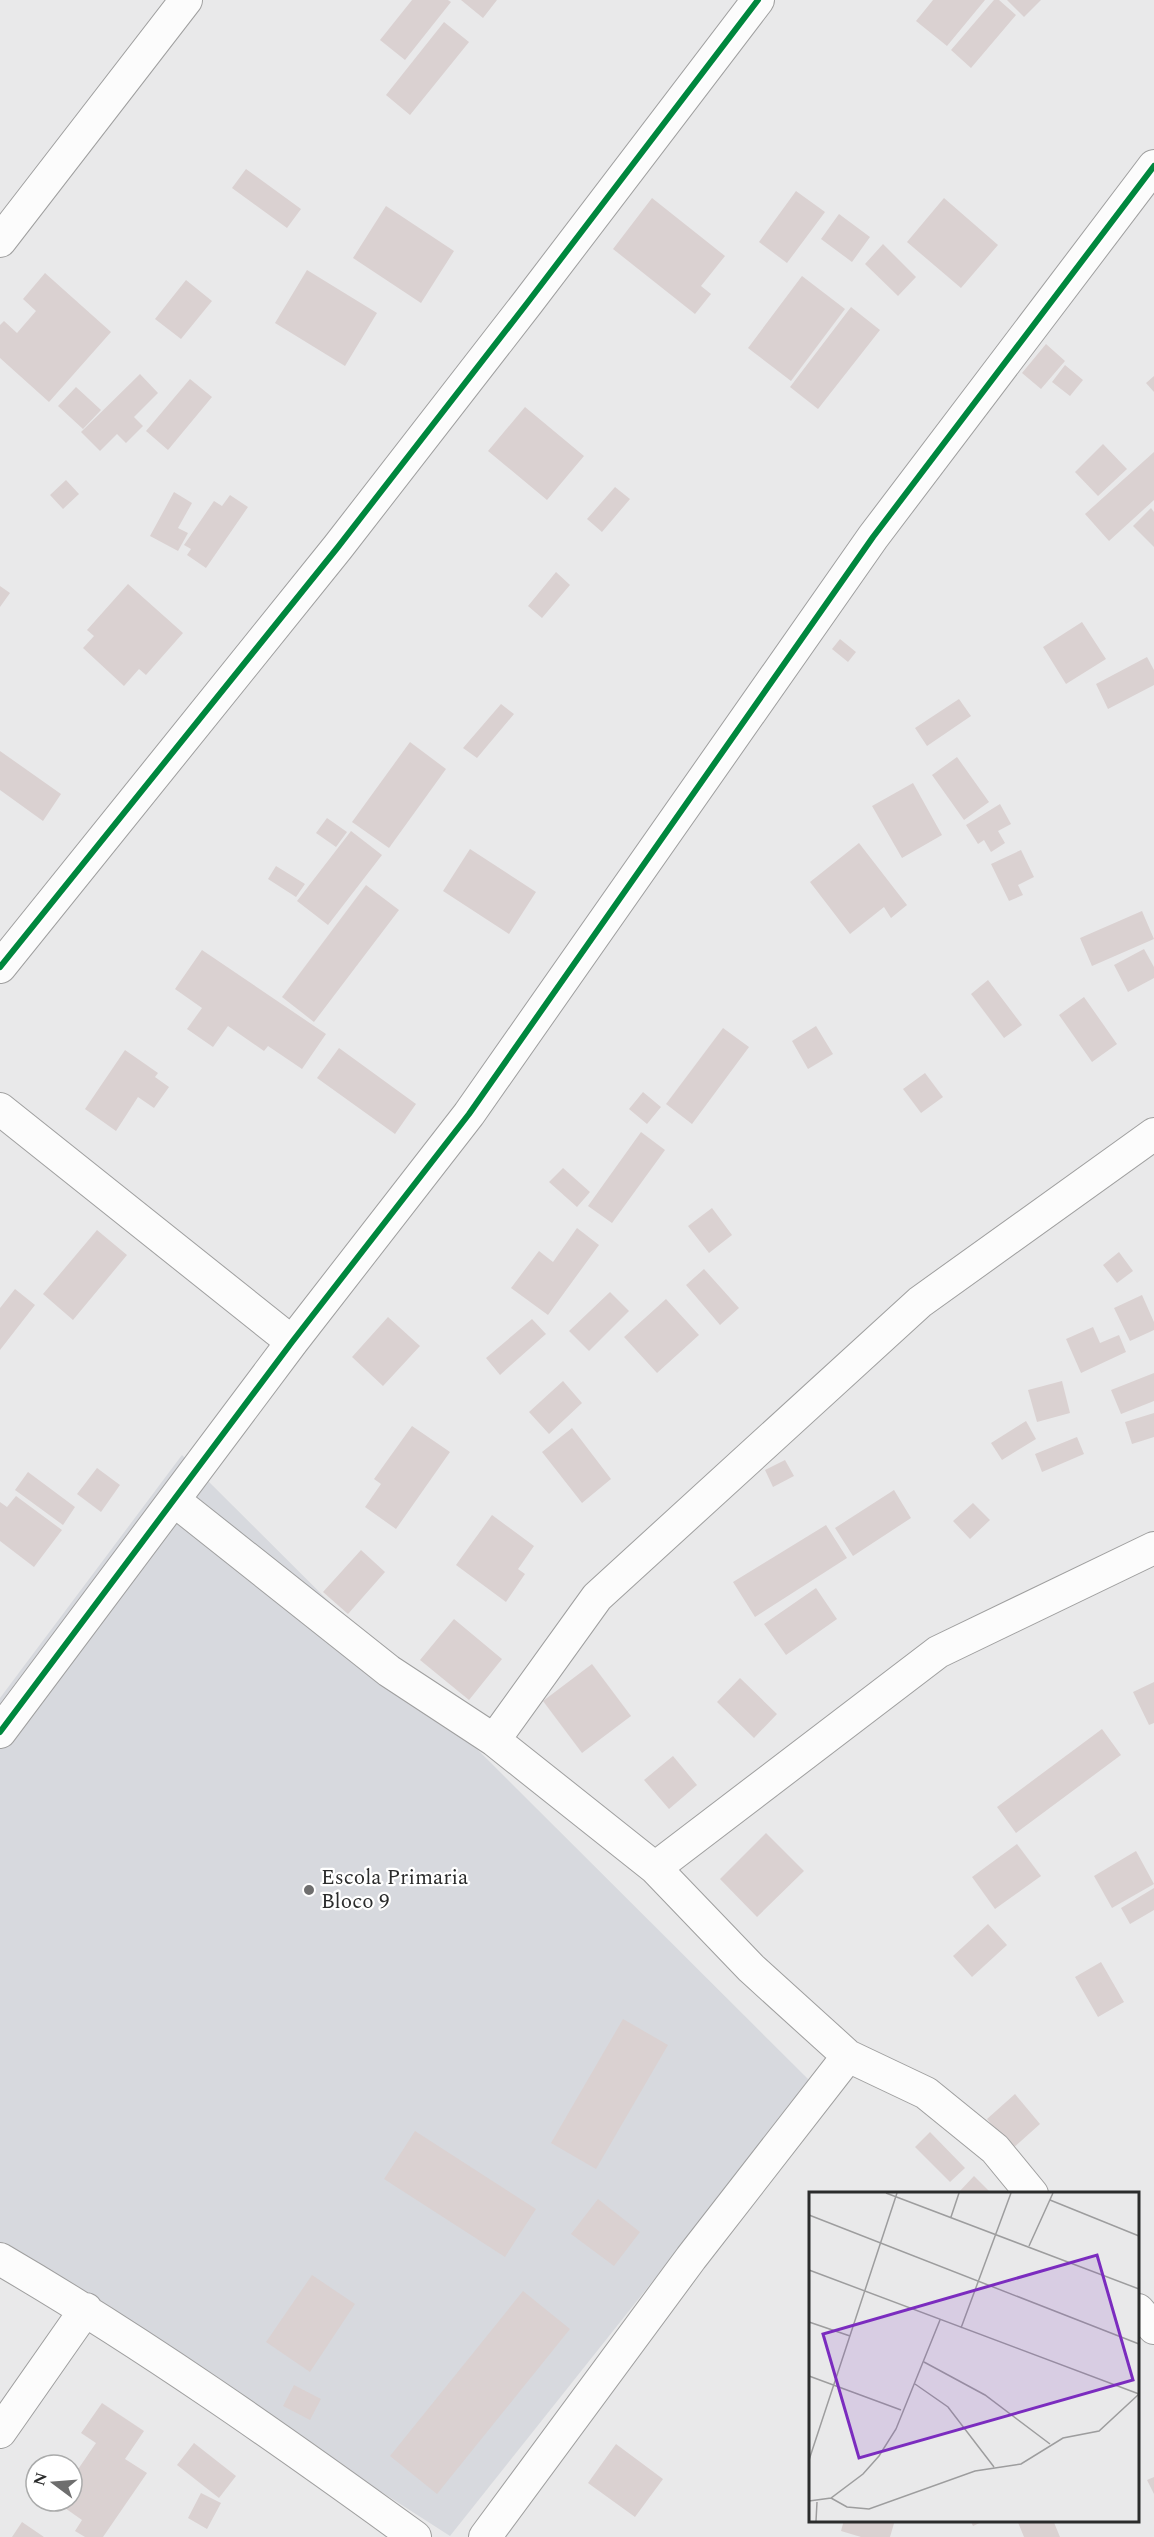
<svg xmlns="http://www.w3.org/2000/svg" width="1154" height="2537" font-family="Spectral,serif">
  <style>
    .built { fill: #d7d9de }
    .building { fill: #dad1d1 }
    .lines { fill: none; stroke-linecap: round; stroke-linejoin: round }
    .street-casing { stroke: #9f9f9f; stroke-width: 34 }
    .street { stroke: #fcfcfc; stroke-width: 32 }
    .cycleway-casing { stroke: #fff; stroke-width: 10 }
    .cycleway { stroke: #00873e; stroke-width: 6 }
    .poi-dot { fill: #6e6e6e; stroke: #fff; stroke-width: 2 }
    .labels { text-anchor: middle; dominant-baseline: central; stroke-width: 4.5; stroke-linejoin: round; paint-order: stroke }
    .poi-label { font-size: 21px; fill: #2b2c2c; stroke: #fff; text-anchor: start }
    .inset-road { fill: none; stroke: #9d9d9e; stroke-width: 1.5 }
    .view { fill: #7b2cbf; fill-opacity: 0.15; stroke: #7b2cbf; stroke-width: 3 }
    .inset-edge { fill: none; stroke: #2b2c2c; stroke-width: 3 }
  </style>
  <rect width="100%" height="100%" fill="#e9e9ea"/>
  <path class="built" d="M182,1455L811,2082L450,2536L0,2247V1698Z"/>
  <path class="building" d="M412,0H448L451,2L405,60L380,40Z
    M461,0H497L483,18Z
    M933,0H985L947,46L916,21Z
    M994,0H999L1016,15L971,68L951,50Z
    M1007,0H1041L1024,17Z
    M444,22L469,42L410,115L386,95Z
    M246,169L301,209L287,228L232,188Z
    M796,191L825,212L787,263L759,242Z
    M652,198L725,256L701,286L711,294L695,314L613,249Z
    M944,198L998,245L961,288L907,242Z
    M386,206L454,251L421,303L353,258Z
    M839,214L870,237L852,262L821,239Z
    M883,244L916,277L898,296L865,264Z
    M307,270L377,313L345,366L275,323Z
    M45,273L111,332L49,402L0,358V325L4,321L17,333L36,311L23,299Z
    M802,276L845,309L791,381L748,348Z
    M186,280L212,301L181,339L155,319Z
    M851,307L880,330L818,409L790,387Z
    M1046,344L1065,361L1041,389L1022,373Z
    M1065,365L1083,380L1070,396L1052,382Z
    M140,374L158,393L134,417L143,426L126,443L117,434L100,451L81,432Z
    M1154,376V392L1146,383Z
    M190,379L212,397L168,450L146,431Z
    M76,387L101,410L83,429L58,406Z
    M525,407L584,456L547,500L488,451Z
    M1103,444L1127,469L1098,496L1075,472Z
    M1154,452V500L1109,541L1085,514Z
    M66,480L79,494L63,509L50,495Z
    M615,487L630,499L602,532L587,519Z
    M174,492L192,503L178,528L188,533L178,551L150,536Z
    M230,495L248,507L206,568L187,555L191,549L184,545L214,501L222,506Z
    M1151,508L1154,512V547L1133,526Z
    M556,572L570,585L542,618L528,606Z
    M128,584L183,633L146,675L139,669L124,686L83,648L94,636L87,630Z
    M0,586L10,593L0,607Z
    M1082,622L1106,659L1066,684L1043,647Z
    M840,639L856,652L848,662L832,649Z
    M1147,657L1154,670V685L1108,709L1096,684Z
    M959,699L971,716L927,746L915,728Z
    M501,704L514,714L477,758L463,748Z
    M410,742L446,769L389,848L352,822Z
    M0,751L61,794L43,821L0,790Z
    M957,757L989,802L964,820L932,775Z
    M913,783L942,835L902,858L872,806Z
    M1000,804L1011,824L998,831L1005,843L991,852L984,840L978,844L966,825Z
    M327,818L347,832L336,847L316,833Z
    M351,831L382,855L328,925L297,901Z
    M859,843L907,905L891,918L884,907L850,934L810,882Z
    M470,849L536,892L509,934L443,891Z
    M1021,850L1034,877L1018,885L1023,895L1009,901L991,864Z
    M276,866L305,884L296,897L268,879Z
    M366,885L399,910L314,1022L282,997Z
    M1142,911L1154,939L1092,966L1080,938Z
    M1144,949L1154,967V978L1128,992L1114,965Z
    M202,950L326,1034L302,1069L268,1046L264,1051L228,1026L213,1047L187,1029L202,1008L175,989Z
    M988,980L1022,1025L1004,1038L971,994Z
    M1084,997L1117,1044L1092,1062L1059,1015Z
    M816,1026L833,1054L808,1069L792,1041Z
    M723,1028L749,1047L692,1124L666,1104Z
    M339,1048L416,1104L395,1134L317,1078Z
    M125,1050L158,1073L155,1077L169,1087L154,1108L138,1097L116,1131L85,1109Z
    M925,1073L943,1097L921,1113L903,1089Z
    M643,1092L661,1107L647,1124L629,1109Z
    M641,1132L665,1150L612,1223L588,1206Z
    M563,1168L590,1192L577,1207L549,1182Z
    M712,1208L732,1235L709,1253L688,1226Z
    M577,1228L599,1245L548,1315L511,1288L539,1251L553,1262Z
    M97,1230L127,1255L73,1320L43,1294Z
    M1119,1252L1133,1271L1117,1283L1103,1265Z
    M704,1269L739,1308L720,1325L686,1285Z
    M15,1289L35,1305L0,1350V1308Z
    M610,1292L629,1311L589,1351L569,1331Z
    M1142,1295L1154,1322V1330L1130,1341L1114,1308Z
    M666,1299L699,1335L657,1373L624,1337Z
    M388,1317L420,1346L383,1386L352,1357Z
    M532,1319L546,1334L500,1375L486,1358Z
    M1093,1327L1100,1343L1119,1335L1126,1352L1081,1373L1066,1339Z
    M1154,1373V1401L1121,1414L1111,1390Z
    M563,1381L582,1403L549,1434L529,1412Z
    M1062,1381L1070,1413L1037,1422L1028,1390Z
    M1154,1413V1437L1132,1444L1125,1422Z
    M1026,1421L1036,1439L1002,1460L991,1443Z
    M412,1426L450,1452L396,1529L365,1507L381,1484L374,1479Z
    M572,1428L611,1479L582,1503L542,1452Z
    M1077,1437L1084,1454L1042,1472L1035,1454Z
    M785,1460L794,1476L773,1487L765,1470Z
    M97,1468L120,1485L101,1512L77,1494Z
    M28,1472L75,1507L63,1525L15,1490Z
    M894,1490L911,1518L853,1556L835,1528Z
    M16,1496L62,1530L34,1567L0,1541V1502L7,1507Z
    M973,1503L990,1520L970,1539L953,1521Z
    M492,1515L534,1546L518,1569L525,1574L506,1602L456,1565Z
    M826,1525L847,1558L755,1617L733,1582Z
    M361,1550L385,1572L348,1614L323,1592Z
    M816,1588L837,1619L786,1655L764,1624Z
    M454,1619L502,1659L469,1700L420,1660Z
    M592,1664L631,1716L582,1753L543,1701Z
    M740,1678L777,1714L754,1738L717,1702Z
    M1154,1682V1723L1149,1725L1133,1692Z
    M1102,1729L1121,1755L1016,1833L997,1807Z
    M673,1756L697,1785L669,1809L644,1780Z
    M766,1833L804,1871L757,1917L720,1879Z
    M1017,1844L1041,1876L995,1909L972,1877Z
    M1136,1851L1154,1884L1112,1908L1094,1876Z
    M1154,1888V1910L1130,1924L1121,1908Z
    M988,1924L1007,1945L972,1977L953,1956Z
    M1101,1962L1124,2002L1098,2017L1075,1977Z
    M623,2019L668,2045L596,2169L551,2143Z
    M1015,2094L1040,2124L1012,2149L987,2119Z
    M415,2131L536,2209L505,2257L384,2179Z
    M930,2132L965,2168L950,2182L915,2147Z
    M974,2176L991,2193H958Z
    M598,2199L640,2232L614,2266L571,2234Z
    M312,2275L355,2304L310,2372L266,2342Z
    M523,2291L570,2329L437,2494L390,2456Z
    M294,2385L321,2399L310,2420L283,2406Z
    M102,2403L144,2431L125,2459L147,2473L103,2537H85L75,2531L82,2520L55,2501H72V2478L96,2443L81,2433Z
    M194,2443L236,2476L219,2498L177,2465Z
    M616,2444L663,2479L635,2517L588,2483Z
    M1154,2477V2494L1147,2480Z
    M201,2493L221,2503L207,2529L188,2518Z
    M844,2520H895L890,2537H861L841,2531Z
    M970,2520H986L973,2526Z
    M1017,2520H1053L1060,2537H1024Z
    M22,2522L44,2537H12Z"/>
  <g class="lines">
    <defs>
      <path id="street" d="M0,241L186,0
        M0,967L338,547L528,302L758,0
        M0,1109L292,1342
        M175,1501L389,1671L494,1740L655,1868L751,1968L848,2056L926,2093L995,2149L1032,2194
        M0,1732L292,1342L469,1114L873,537L1154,166
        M494,1740L597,1597L920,1302L1154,1134
        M655,1868L938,1652L1154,1548
        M0,2259C144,2343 280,2439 415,2537
        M1138,2310L1154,2328
        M0,2432L86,2309
        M485,2537L691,2258L848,2056"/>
    </defs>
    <use href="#street" class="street-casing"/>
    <use href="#street" class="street"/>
    <defs>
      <path id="cycleway" d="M0,967L338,547L528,302L758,0
        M0,1732L292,1342L469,1114L873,537L1154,166"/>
    </defs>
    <use href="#cycleway" class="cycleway-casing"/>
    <use href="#cycleway" class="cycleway"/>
  </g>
  <circle class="poi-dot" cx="309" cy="1890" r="6"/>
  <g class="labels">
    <g class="poi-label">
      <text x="321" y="1878">Escola Primaria<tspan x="321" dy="24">Bloco 9</tspan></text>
    </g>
  </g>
  <g transform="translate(809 2192)">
    <rect width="330" height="330" fill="#e9e9ea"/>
    <path class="inset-road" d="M77,1L330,97M241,8L330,44M0,23L330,152M142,25L150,1M220,54L244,1M0,78L330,202M0,130L41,144M152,136L202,1M115,170L176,203L241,252M0,184L92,218M106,192L139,215L185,275M0,268L88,1M22,306L38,315L60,317L166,279L212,272L254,246L290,239L330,202M0,309L22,306L54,282L70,264L87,237L131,128M7,329L8,310"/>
    <path class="view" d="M288,63L324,188L50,266L14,142Z"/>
    <rect width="330" height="330" class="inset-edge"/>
  </g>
  <g transform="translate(54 2483) rotate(286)"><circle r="28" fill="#ffffff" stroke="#aaabab" stroke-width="1.5"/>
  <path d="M0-4.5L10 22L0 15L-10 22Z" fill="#6e6e6e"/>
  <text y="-9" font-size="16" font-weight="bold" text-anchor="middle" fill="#2b2c2c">N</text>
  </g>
</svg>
